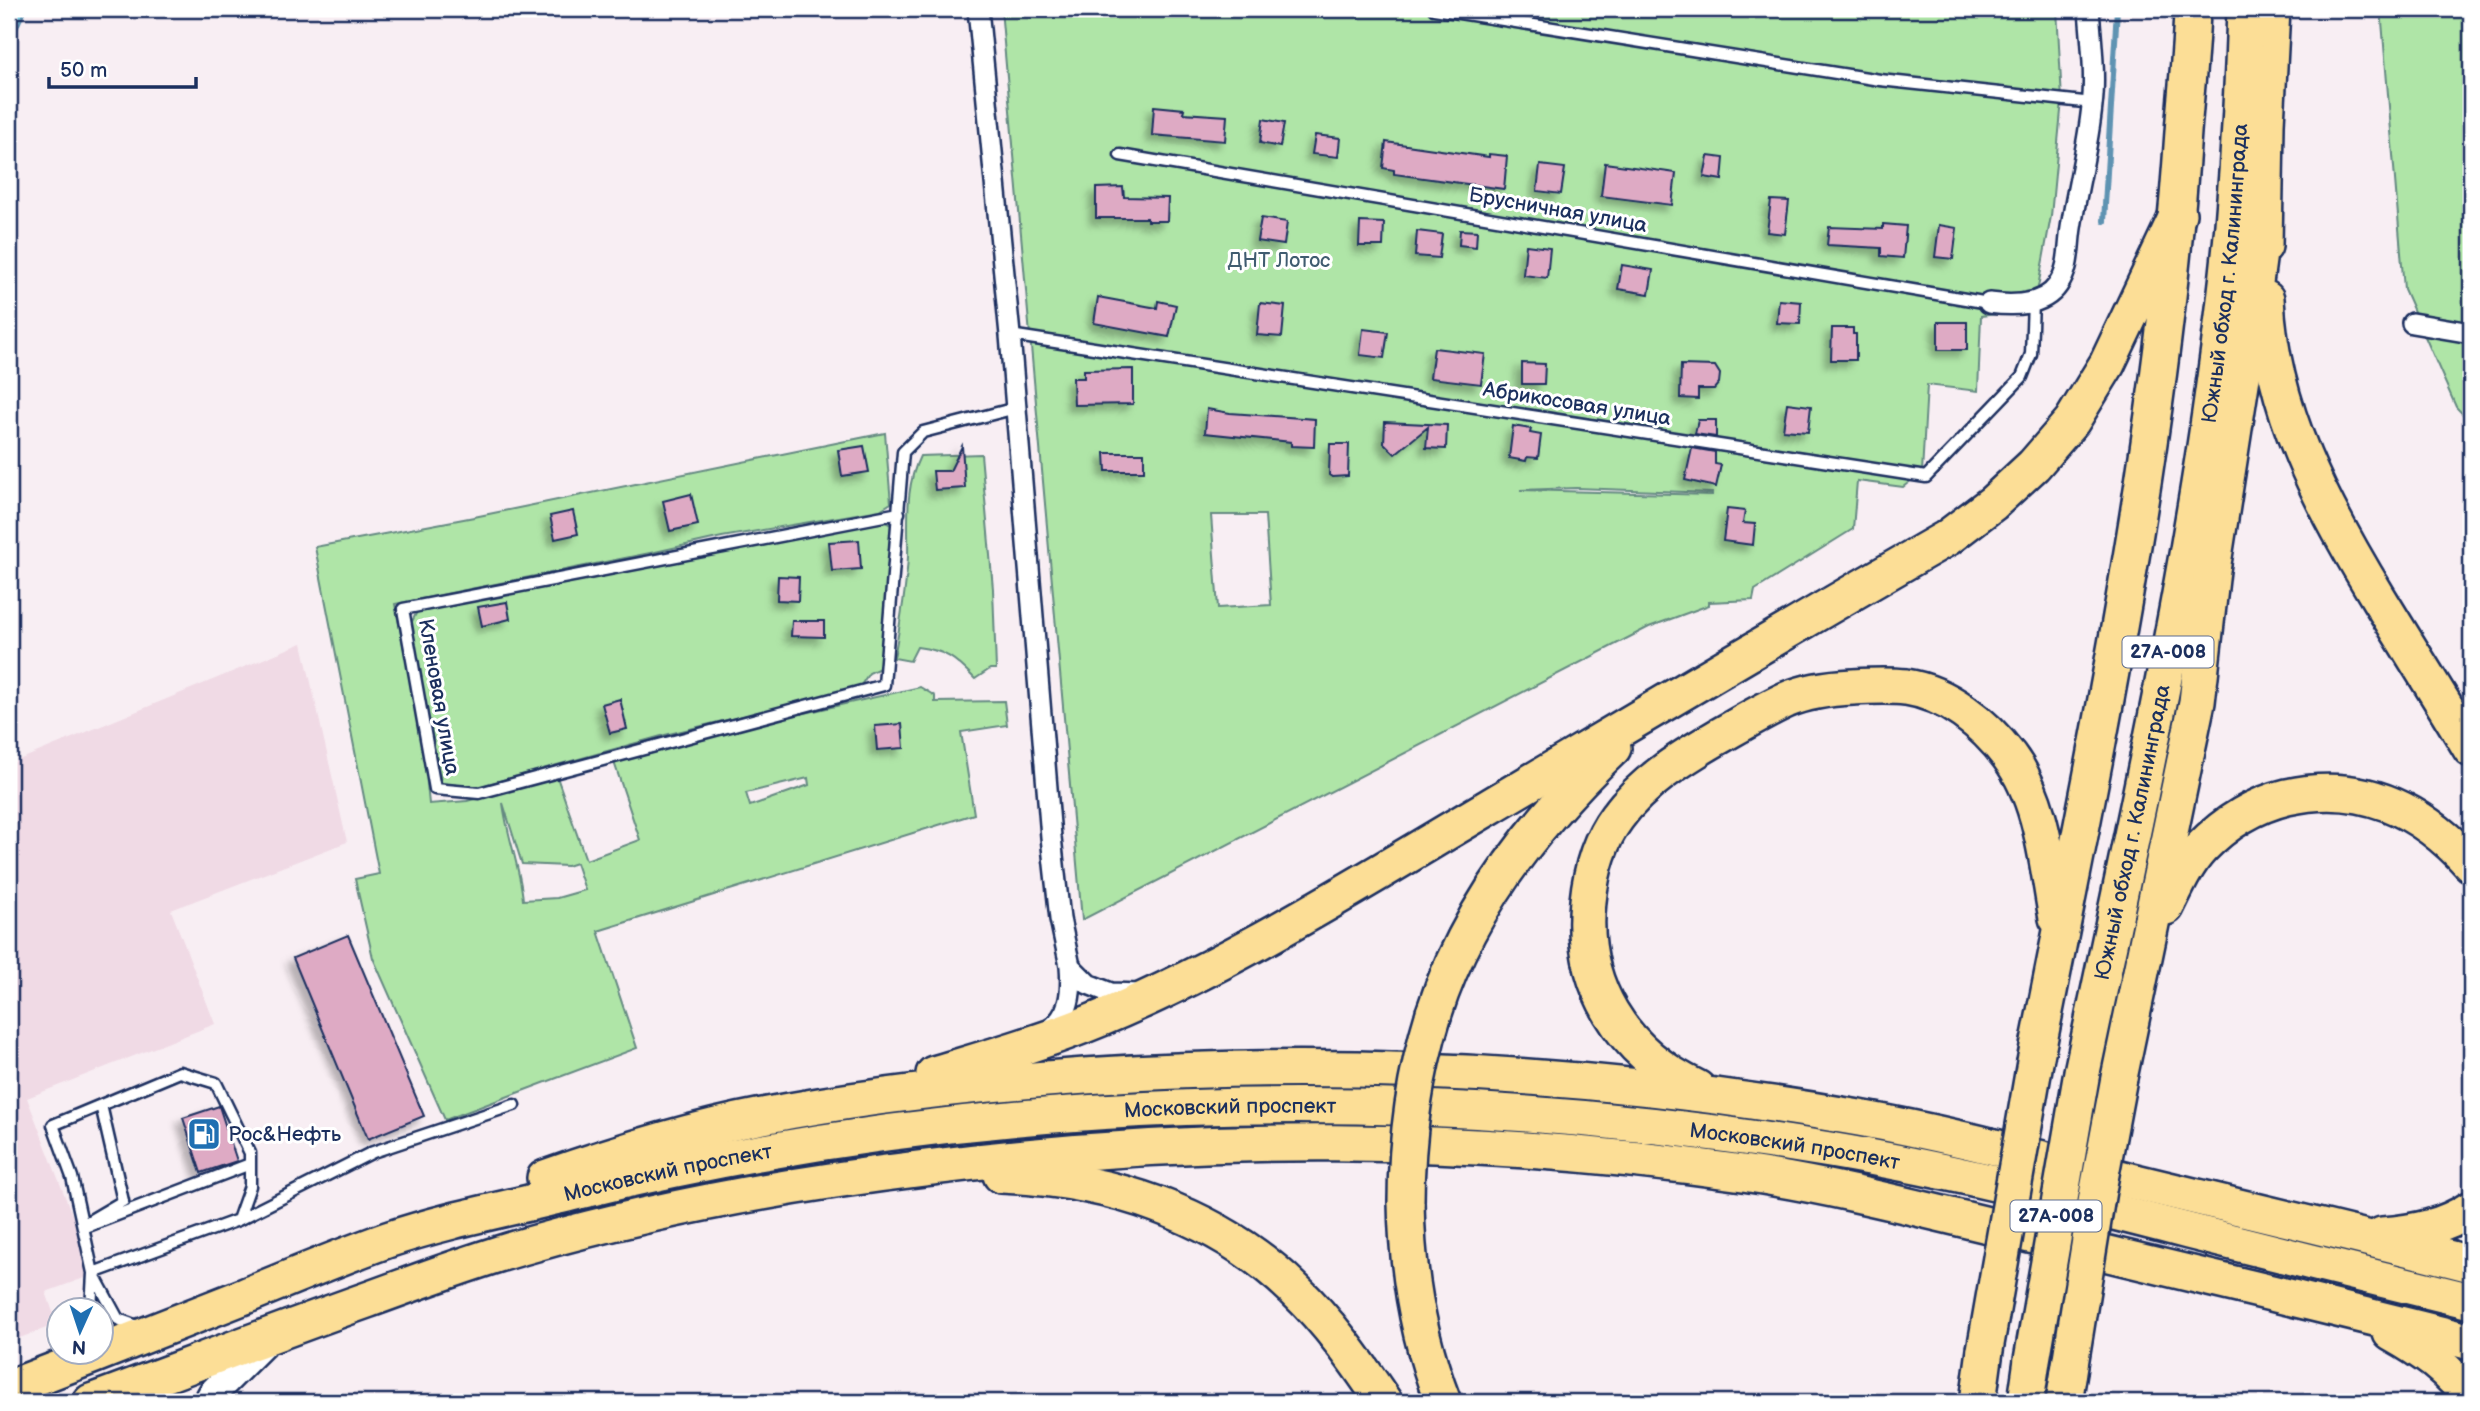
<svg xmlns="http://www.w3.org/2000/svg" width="2480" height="1411" font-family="'Balsamiq Sans',sans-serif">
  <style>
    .built { fill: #f0dae5 }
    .green { fill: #afe5a7; stroke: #658a82; stroke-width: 2; fill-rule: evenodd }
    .water { fill: #8ad6ea; stroke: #5e93b2; stroke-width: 2 }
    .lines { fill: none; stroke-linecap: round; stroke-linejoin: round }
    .stream { stroke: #5e93b2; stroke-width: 6 }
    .building { fill: #deaac4; stroke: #1b2f5e; stroke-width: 2; filter: url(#shadow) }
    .lane-casing { stroke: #1b2f5e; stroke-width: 15 }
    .street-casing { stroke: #1b2f5e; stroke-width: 24 }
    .secondary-casing { stroke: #1b2f5e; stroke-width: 33 }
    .highway-casing { stroke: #1b2f5e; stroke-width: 40 }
    .lane { stroke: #fff; stroke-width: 10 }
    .street { stroke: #fff; stroke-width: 19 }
    .secondary { stroke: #fff; stroke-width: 28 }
    .highway { stroke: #fcde96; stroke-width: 35 }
    .highway-bridge-casing { stroke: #1b2f5e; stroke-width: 40; stroke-linecap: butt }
    .highway-bridge { stroke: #fcde96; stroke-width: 35 }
    .labels { text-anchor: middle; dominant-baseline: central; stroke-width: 6; stroke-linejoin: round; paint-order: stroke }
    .shield { fill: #fff; stroke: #5f6d8e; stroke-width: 2 }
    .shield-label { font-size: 19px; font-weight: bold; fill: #1b2f5e }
    .street-label { font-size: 21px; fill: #1b2f5e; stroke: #fff }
    .park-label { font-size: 21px; fill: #405c70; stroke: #fff }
    .poi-label { font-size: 21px; fill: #1b2f5e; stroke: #fff; text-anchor: start }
  </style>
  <defs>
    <filter id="shadow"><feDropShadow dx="-6" dy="6" stdDeviation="3.5" flood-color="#0004"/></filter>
  </defs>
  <rect width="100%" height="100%" fill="#f8eef3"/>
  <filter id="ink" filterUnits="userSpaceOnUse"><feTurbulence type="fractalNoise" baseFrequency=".0143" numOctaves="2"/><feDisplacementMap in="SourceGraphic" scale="14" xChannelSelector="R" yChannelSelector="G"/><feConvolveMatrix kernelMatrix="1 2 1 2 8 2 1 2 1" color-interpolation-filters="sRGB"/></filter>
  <g filter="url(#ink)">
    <path class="built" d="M302,643L347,842L171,910L215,1024L27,1098L95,1274L46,1292L57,1324L9,1342V764Z"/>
    <path class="green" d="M1001,9H2057L2062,100L2051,216L2034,309L1981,316L1978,391L1927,385L1922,472L1903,487L1857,481L1853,529L1755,590L1753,600L1709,602V605L1649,627L1082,920ZM1576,488L1712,493V495L1520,490ZM1211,515H1265L1271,605L1218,608Z
      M2381,9H2471V423L2456,407L2404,289Z
      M885,433L891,503L880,510L722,537L655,552L395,604L423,744L429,804L467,801L557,777L586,860L640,840L614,762L648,754L730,730L920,687L935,696V702L1004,701L1007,725L961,732L974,814L598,931L637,1048L445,1120L373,958L355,879L379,874L315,547L474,517ZM808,778L809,785L750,806L746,793ZM503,803L522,864L567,866L576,863L585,890L557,898L523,900C520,867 507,836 503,803Z
      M981,454L993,589L996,669H990L975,679C956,659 945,650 917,647L910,661L894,658C900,625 906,591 908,557C909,522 904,489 920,456Z
      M885,522L894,526L882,655L880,668L869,673L859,688L665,735L478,787L450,788L441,782L410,625L418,610L601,577V575L734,547L735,550L772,543L773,541Z"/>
    <path class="water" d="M9,9H26L9,47Z
      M911,1399L914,1402H579H580Z"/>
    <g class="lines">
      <path class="stream" d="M2104,221L2117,9"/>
    </g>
    <path class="building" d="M1154,106L1184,109L1183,113L1227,116L1225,141L1152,135Z
      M1263,119L1284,123L1280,147L1260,143Z
      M1315,135L1340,138L1338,157L1312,154Z
      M1386,142L1489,157V154L1507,156L1504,189L1394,174V170L1383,168Z
      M1708,156L1724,158L1722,180L1704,177Z
      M1605,163L1676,173L1672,205L1601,196Z
      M1540,165L1565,168L1561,194L1537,191Z
      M1123,187L1124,197L1168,198L1167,221H1147V218H1096V188Z
      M1771,200L1789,201L1785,234L1767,232Z
      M1261,218L1287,222L1284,245L1257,241Z
      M1360,222L1384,223L1383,246H1359Z
      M1883,224L1906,226L1903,258L1881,256V248L1827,245L1829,227L1883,229Z
      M1939,225L1957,228L1953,259L1935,257Z
      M1460,230L1477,231L1476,247L1459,245Z
      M1417,231L1442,234L1439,258L1415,256Z
      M1526,245L1550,248L1547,278L1523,275Z
      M1622,265L1653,270L1649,294L1618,289Z
      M1098,297L1157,308L1158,301L1176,305L1169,337L1094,323Z
      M1779,300L1801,302L1800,324L1777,323Z
      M1260,303L1285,306L1282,337L1257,335Z
      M1938,322H1967V350H1938Z
      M1832,328H1853V334H1856V360H1831Z
      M1363,329L1388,332L1384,358L1360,355Z
      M1434,348L1485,354L1481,384L1430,378Z
      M1522,363L1545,364L1544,384H1522Z
      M1681,365L1715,366L1720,374L1719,383L1714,389H1698V399L1680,398Z
      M1133,369V404L1074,405L1073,378H1084V370Z
      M1787,403L1811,406L1808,432L1783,430Z
      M1207,409L1230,413L1315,419L1314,447L1291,446V442L1205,433Z
      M1698,420H1716V437L1695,434Z
      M1385,422L1447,425L1446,449L1426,448L1428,427L1395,454L1384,443Z
      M1513,426L1531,429L1530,433L1541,435L1538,458L1527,457L1526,461L1509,458Z
      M1330,444H1349L1348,476L1332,477L1329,475Z
      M864,446L869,472L842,476L838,450Z
      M962,446L965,488L935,490L933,471H950Z
      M1692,448L1715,452V464L1721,465L1716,487L1685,480Z
      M1105,453H1144V471H1106Z
      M691,494L698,525L670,531L663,501Z
      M1727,509L1745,511L1743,523L1755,524L1753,545L1723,541Z
      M573,511L578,534L555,539L550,516Z
      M859,540L861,569L832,571L829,542Z
      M778,576L799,577L798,601L777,600Z
      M507,602L510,619L482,626L478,607Z
      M792,621H824V637L791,636Z
      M620,699L627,729L610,733L602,704Z
      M902,724L904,748L877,750L875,726Z
      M348,935L424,1116L368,1139L293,958Z
      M219,1106L237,1161L201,1173L183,1118Z"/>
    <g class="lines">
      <defs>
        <path id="lane" d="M1434,9L1880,80L2093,103
          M1120,155L1989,303
          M1010,335L1926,477L2022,377L2031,354L2033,302
          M899,513L403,609L435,789L479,793L884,685L903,452L923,432L1016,408
          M238,1220L250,1186V1153L216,1083L180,1072L53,1125L72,1177L93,1273L238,1220L373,1152L514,1105
          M89,1221L123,1201L101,1105
          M83,1228L250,1164
          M91,1310L93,1273L118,1319L140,1327"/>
        <path id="street" d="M978,9L1010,335L1051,837L1060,919L1070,966
          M1989,303C2012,306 2043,307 2058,285C2070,268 2068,247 2071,228C2077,187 2088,147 2092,106C2096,76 2091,39 2089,9
          M2412,323L2471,333
          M1048,1031C1071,1015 1072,992 1070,966L1088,984L1111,993L1139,994"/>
        <path id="secondary" d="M208,1402L213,1393L268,1338"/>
        <g id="highway">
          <path d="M2264,246L2266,124L2272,9"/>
          <path d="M2266,299C2271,410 2323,507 2379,599C2410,650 2441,699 2471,749"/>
          <path d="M2166,907C2176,887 2186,864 2201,848C2225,823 2254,805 2287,797C2362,780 2421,809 2471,864"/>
          <path d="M1434,1013C1467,909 1535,822 1613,748"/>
          <path d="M2035,1062C2096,753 2162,446 2183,132C2186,91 2191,50 2192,9"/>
          <path id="s1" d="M2082,1072C2141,791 2206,510 2233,225C2239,153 2243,81 2245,9"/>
          <path d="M934,1074C984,1059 1034,1045 1082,1026C1222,971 1360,883 1489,807C1641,717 1793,626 1947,538L1993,503L2034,465L2072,421L2107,364L2178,214"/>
          <path d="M2119,1078L2197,702L2212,570L2244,364L2263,223"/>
          <path d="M1697,1088C1622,1053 1579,984 1588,901C1591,871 1599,841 1617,817C1642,783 1680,759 1716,738C1739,725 1762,711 1786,700C1807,691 1830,688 1853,687C1870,686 1888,685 1906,687C1947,693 1985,724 2009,756C2043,801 2047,865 2057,918"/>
          <path d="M1001,1175C1108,1179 1216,1213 1294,1289C1329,1322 1357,1362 1384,1402"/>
          <path d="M545,1178C616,1153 689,1130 763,1116C869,1095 977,1084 1085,1076C1344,1058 1603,1073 1859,1118C1949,1134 2038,1158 2127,1180C2242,1208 2357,1235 2471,1264"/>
          <path d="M1406,1202C1407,1271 1418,1338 1443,1402"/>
          <path d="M2382,1235C2414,1233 2444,1227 2471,1209"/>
          <path d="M2391,1333C2423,1351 2450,1369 2471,1400"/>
          <path id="s2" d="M9,1388C88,1358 166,1327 245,1296C292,1277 339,1257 387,1240C446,1220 510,1208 571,1193C974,1093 1395,1081 1805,1146C1934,1166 2061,1198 2188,1231C2282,1255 2377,1278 2471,1301"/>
          <path d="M91,1402C183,1368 274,1333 367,1300C420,1281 474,1260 529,1245C659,1208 792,1184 925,1168C1201,1133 1468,1134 1743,1173C1845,1188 1943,1215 2043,1238C2186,1273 2329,1306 2471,1342"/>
          <path d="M1978,1402L1985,1350"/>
          <path d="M2026,1402L2032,1360"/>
          <path d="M2064,1402L2069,1371"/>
        </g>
      </defs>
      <use href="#lane" class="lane-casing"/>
      <use href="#street" class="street-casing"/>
      <use href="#secondary" class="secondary-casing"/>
      <use href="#highway" class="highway-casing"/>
      <use href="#lane" class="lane"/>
      <use href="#street" class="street"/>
      <use href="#secondary" class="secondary"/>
      <use href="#highway" class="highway"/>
      <defs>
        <path id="highway-bridge" d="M1406,1202C1406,1138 1415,1074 1434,1013
          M1985,1350L2035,1062
          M2032,1360L2082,1072
          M2069,1371L2098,1190L2119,1078"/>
      </defs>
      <use href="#highway-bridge" class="highway-bridge-casing"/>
      <use href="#highway-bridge" class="highway-bridge"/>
    </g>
  </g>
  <defs>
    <symbol id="fuel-square" viewBox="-11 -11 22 22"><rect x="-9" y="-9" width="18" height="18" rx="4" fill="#1f6fb2" stroke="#fff"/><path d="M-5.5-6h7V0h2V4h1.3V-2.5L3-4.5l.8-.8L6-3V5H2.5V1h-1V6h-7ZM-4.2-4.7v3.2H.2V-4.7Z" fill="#fff"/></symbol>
  </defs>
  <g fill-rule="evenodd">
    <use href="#fuel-square" x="185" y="1115" width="38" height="38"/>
  </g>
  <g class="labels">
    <g class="shield">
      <rect x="2122.5" y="636.5" width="91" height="31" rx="5"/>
      <rect x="2010.5" y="1200.5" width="91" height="31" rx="5"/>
    </g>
    <g class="shield-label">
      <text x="2168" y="652">27А-008</text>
      <text x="2056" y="1216">27А-008</text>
    </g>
    <g class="street-label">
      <text transform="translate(1558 210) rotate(10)">Брусничная улица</text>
      <text stroke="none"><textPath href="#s1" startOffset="812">Южный обход г. Калининграда</textPath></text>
      <text transform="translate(1577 404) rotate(9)">Абрикосовая улица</text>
      <text transform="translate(439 697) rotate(80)">Кленовая улица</text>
      <text stroke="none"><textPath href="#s1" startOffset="245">Южный обход г. Калининграда</textPath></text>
      <text stroke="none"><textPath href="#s2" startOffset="1262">Московский проспект</textPath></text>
      <text stroke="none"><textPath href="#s2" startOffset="1829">Московский проспект</textPath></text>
      <text stroke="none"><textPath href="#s2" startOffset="695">Московский проспект</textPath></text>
    </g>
    <g class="park-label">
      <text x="1279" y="260">ДНТ Лотос</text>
    </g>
    <g class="poi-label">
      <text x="228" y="1134">Рос&amp;Нефть</text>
    </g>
  </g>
  <rect width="2480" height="1411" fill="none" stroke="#fff" stroke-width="35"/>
  <rect x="18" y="18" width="2445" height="1376" fill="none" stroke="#1b2f5e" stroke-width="2.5" filter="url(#ink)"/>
  <g transform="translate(80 1331) rotate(183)"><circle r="33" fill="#ffffff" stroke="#a4acbf" stroke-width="2"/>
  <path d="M0-5L12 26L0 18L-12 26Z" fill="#1f6fb2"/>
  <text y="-10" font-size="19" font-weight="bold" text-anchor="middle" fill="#1b2f5e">N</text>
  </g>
  <path d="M49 77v10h147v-10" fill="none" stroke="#1b2f5e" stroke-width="3.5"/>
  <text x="60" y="77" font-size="21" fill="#1b2f5e" stroke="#ffffff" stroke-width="5" paint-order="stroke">50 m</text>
</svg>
